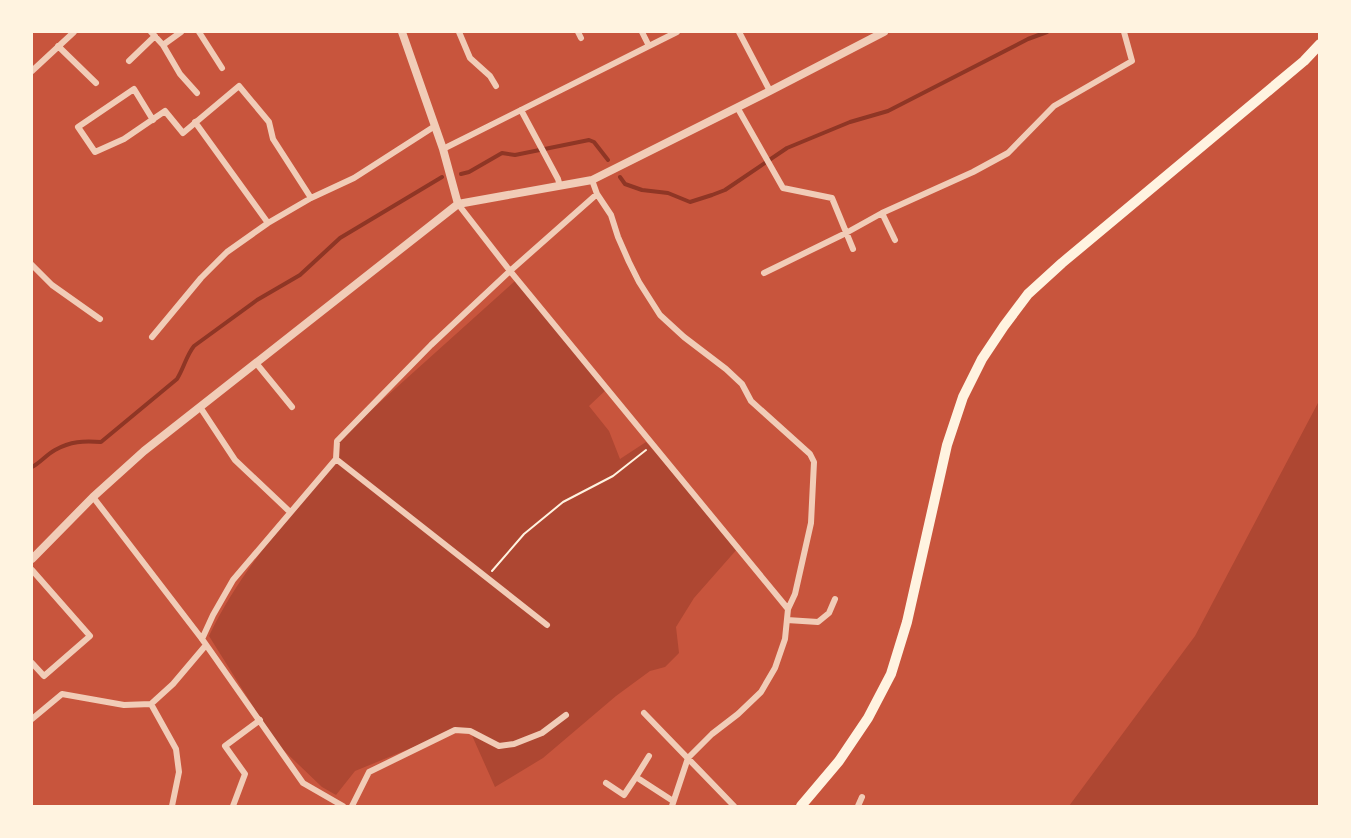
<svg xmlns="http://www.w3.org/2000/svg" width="1351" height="838" font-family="Georgia,serif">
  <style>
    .green { fill: #ae4732 }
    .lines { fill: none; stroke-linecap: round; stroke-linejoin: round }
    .stream { stroke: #8f3625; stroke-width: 4 }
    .path { stroke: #fff3e0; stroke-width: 2 }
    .minor { stroke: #f1ccb7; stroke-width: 6 }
    .tertiary { stroke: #f1ccb7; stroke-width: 8 }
    .trunk { stroke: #fff3e0; stroke-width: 10 }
  </style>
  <rect width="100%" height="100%" fill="#c8553d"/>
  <path class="green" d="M515,281L608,388L589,406L609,431L620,459L646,442L738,548L694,598L676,627L679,653L665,667L650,671L616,696L543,758L495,787L470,731L455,730L355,771L336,795L322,787L276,743L209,636C240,570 291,515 336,459L337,441Z
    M1319,401V806H1069L1195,636Z"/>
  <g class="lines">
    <path class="stream" d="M461,174L469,172L502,153L515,155L589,140L594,142L608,160
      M620,177L625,184L642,190L668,193L690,202L712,195L725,190L787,148L850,122L888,111L1028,39L1047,32
      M32,467C40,463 46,455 55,450C71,441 83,441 101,442L177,379C184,368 186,356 194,346L257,300L300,275L340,238L442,177"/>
    <path class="path" d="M492,571L524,534L563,502L613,476L646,450"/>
    <path class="minor" d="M151,32L163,45L180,74L197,93
      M199,32L222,68
      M459,32L470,58L490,76L496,86
      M578,32L581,38
      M642,32L649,46
      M739,32L770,91
      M163,45L181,32
      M58,46L96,83
      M129,61L155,36
      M32,71L74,32
      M737,107L783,188L832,198L853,249
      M521,110L558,179L560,186
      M153,120L134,89L78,127L95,152L124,139L165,111L183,133L239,86L269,122L273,139L311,198
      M195,122L268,223
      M443,149L677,32
      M592,180L597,194L611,215L618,237L629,262L639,282L660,315L684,337L726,369L742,384L751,401L810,454L814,462L811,523L795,594L788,609L785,639L775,668L761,692L738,714L712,734L688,758L672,806
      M458,204L510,271L788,609
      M882,213L973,172L1008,153L1054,106L1132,61L1124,32
      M32,265L52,285L100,319
      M764,273L846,233L882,213L895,240
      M152,337L201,278L227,252L268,223L311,198L354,178L435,126
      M256,363L292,407
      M200,407L235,460L290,512
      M336,459L547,625
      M93,497L202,639L303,783L343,806
      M32,570L90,636L44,676L32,663
      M787,620L818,622L829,613L835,599
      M202,639L213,615L233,580L336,459L337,441L431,345L510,271L597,194
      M151,704L176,749L179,772L172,806
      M644,713L734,806
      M32,719L62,694L124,705L151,704L173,684L206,645
      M636,777L649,756
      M606,783L624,795L636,777L673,801
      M233,806L245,774L225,746L260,720
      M352,806L369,772L455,730L470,731L499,746L514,744L542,733L566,715
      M858,806L862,797"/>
    <path class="tertiary" d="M402,32L443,149L458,204
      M32,559L93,497L144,451L458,204L592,180L770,91L884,32"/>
    <path class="trunk" d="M801,806L839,761L868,718L891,674L907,622L947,445L963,397L982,359L1004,326L1028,294L1062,263L1304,61L1320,44"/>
  </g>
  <rect width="1351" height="838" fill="none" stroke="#fff3e0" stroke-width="66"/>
</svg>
